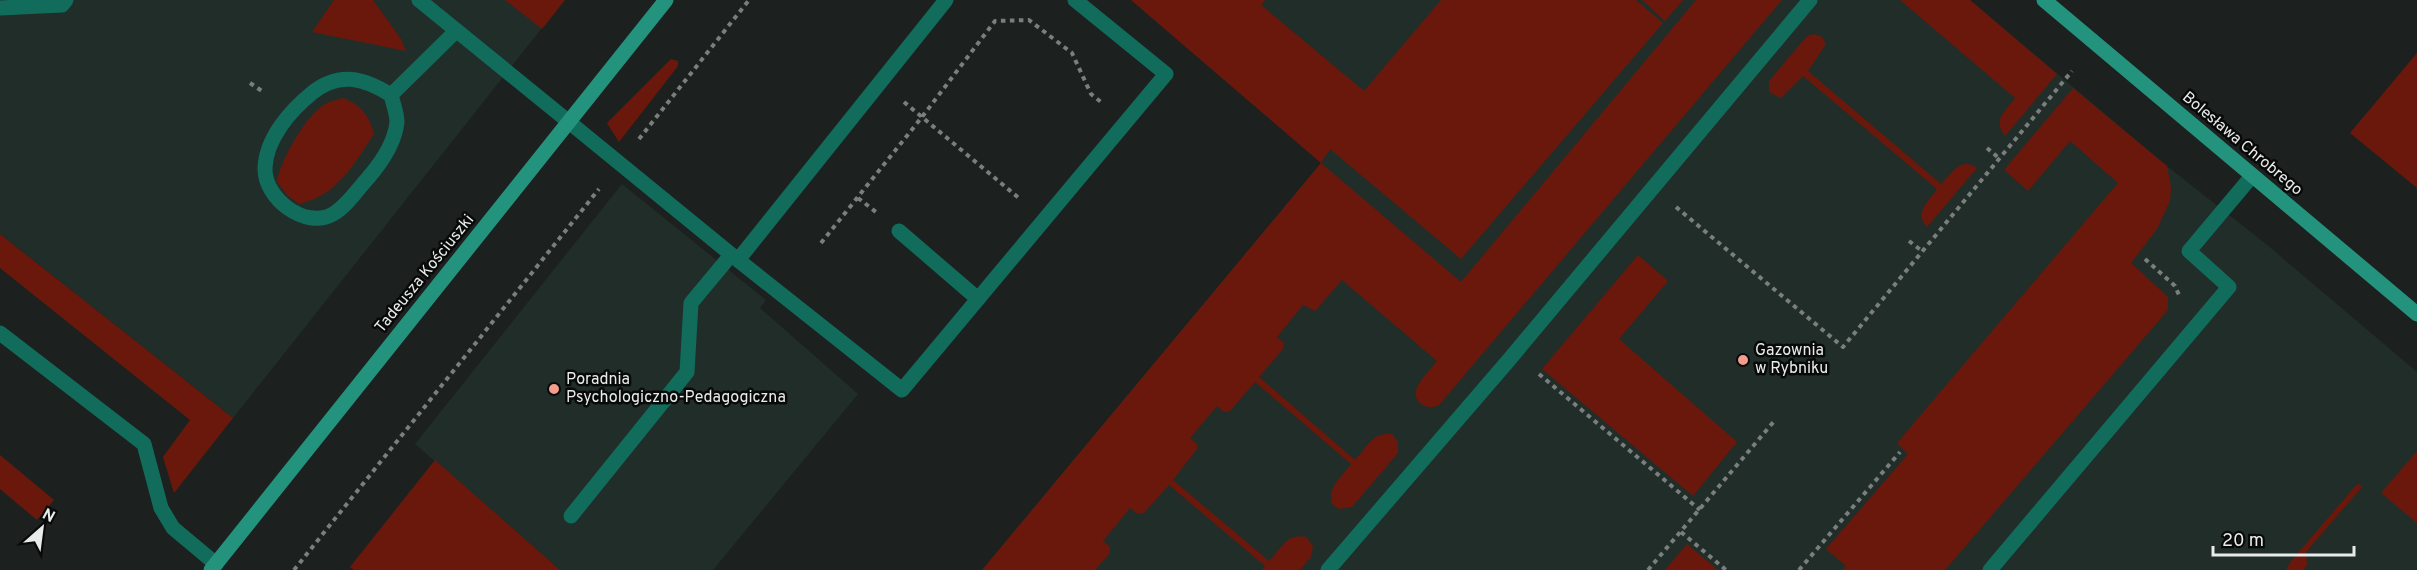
<svg xmlns="http://www.w3.org/2000/svg" width="2417" height="570" font-family="Overpass,sans-serif">
  <style>
    .built { fill: #212d29 }
    .green { fill: #6b180c }
    .lines { fill: none; stroke-linecap: round; stroke-linejoin: round }
    .path { stroke: #7a7e7d; stroke-width: 4; stroke-dasharray: 4.5 4.5; stroke-linecap: butt }
    .lane { stroke: #116c5b; stroke-width: 15 }
    .street { stroke: #116c5b; stroke-width: 15 }
    .secondary { stroke: #24937e; stroke-width: 15 }
    .poi-dot { fill: #f49d8d; stroke: #080a09; stroke-width: 2 }
    .labels { text-anchor: middle; dominant-baseline: central; stroke-width: 5; stroke-linejoin: round; paint-order: stroke }
    .street-label { font-size: 16px; fill: #e8ebea; stroke: #080a09 }
    .poi-label { font-size: 16px; fill: #e8ebea; stroke: #080a09; text-anchor: start }
  </style>
  <rect width="100%" height="100%" fill="#1c211f"/>
  <path class="built" d="M0,0H564L233,418L0,234Z
    M1131,0H1970L2163,163L2266,244L2417,372V570H982L1321,163Z
    M622,184L766,300L760,308L858,394L713,570H560L415,444Z"/>
  <path class="green" d="M334,0H373L401,39L406,51L312,32Z
    M505,0H565L542,29Z
    M1131,0H1265L1261,5L1364,91L1441,0H1636L1663,23L1461,259L1330,149L1321,163L1461,282L1696,0H1782L1439,405C1432,408 1426,408 1420,403C1406,391 1430,371 1437,361L1342,280L1315,311L1303,305L1277,337L1284,343L1283,349L1259,377L1355,460C1367,447 1373,431 1392,434L1398,442V453L1352,507L1339,509L1332,504C1327,487 1342,477 1351,464L1255,382L1230,411L1224,412L1217,406L1190,438L1197,444V449L1173,480L1269,561C1280,550 1287,532 1306,537L1313,546L1311,557L1300,570H1262L1265,566L1169,485L1144,513L1138,514L1130,508L1103,541L1110,547V553L1095,570H982L1321,163Z
    M1642,0H1683L1665,21Z
    M1900,0H1970L2057,74L2005,136C1992,119 2005,112 2015,98Z
    M1814,34L1822,37L1826,44L1808,71L1941,184C1952,174 1960,156 1977,168L1927,227C1913,213 1929,201 1937,189L1803,76L1781,98L1769,92V81L1807,36Z
    M2417,53V188L2350,133Z
    M671,59L678,61V66L619,142L607,123Z
    M2073,88L2167,166L2171,187L2170,201L2157,229L2131,263L2168,297V310L1945,570H1843L1846,566L1826,549L1908,454L1897,443L2118,183L2070,141L2028,191L2004,170Z
    M343,98C361,105 369,115 374,134C353,165 338,195 299,204L287,195L277,182C279,163 307,113 325,104C330,101 337,100 343,98Z
    M0,234L233,418L174,493L163,457L190,420L0,268Z
    M1638,255L1668,281L1619,339L1737,442L1693,496L1542,369Z
    M2417,451V523L2381,493Z
    M0,455L54,500L37,520L0,489Z
    M435,460L560,570H354L350,567Z
    M2358,483L2362,487L2306,552L2307,565L2303,570H2286L2291,561Z
    M1687,544L1718,570H1665Z"/>
  <g class="lines">
    <path class="path" d="M250,83L265,93
      M904,102L1020,199
      M639,139L749,0
      M1987,148L2000,159
      M858,198L876,212
      M1676,207L1843,347L2072,71
      M1909,241L1922,251
      M821,243L922,117L995,21L1029,20L1072,53L1091,94L1101,102
      M2145,259L2175,286L2179,295
      M1539,374L1700,510
      M1681,532L1726,570
      M294,570L599,189
      M1648,570L1776,419
      M1799,570L1900,452"/>
    <path class="lane" d="M419,0L569,122
      M0,8L62,5L66,0
      M391,95C364,78 339,71 312,93C291,110 266,138 265,168C264,198 305,230 333,214C347,206 357,190 368,178C381,163 395,142 397,122C397,114 393,103 391,95L456,31
      M899,231L978,299
      M0,333L144,444L161,508L173,528L216,564
      M571,516L687,372L691,303L731,255
      M1328,570L1508,361L1810,0
      M1990,570L2229,287L2189,251L2252,176"/>
    <path class="street" d="M569,122L738,260L946,0
      M738,260L902,390L1166,74L1075,0"/>
    <path class="secondary" d="M2044,0L2417,314
      M211,570L666,0"/>
  </g>
  <g class="poi-dot">
    <circle cx="1743" cy="360" r="6"/>
    <circle cx="554" cy="389" r="6"/>
  </g>
  <g class="labels">
    <g class="street-label">
      <text transform="translate(2242 144) rotate(40)">Bolesława Chrobrego</text>
      <text transform="translate(425 274) rotate(-51)">Tadeusza Kościuszki</text>
    </g>
    <g class="poi-label">
      <text x="1755" y="351">Gazownia<tspan x="1755" dy="18">w Rybniku</tspan></text>
      <text x="566" y="380">Poradnia<tspan x="566" dy="18">Psychologiczno-Pedagogiczna</tspan></text>
    </g>
  </g>
  <g transform="translate(42 528) rotate(28)" stroke="#080a09" stroke-width="4.5" paint-order="stroke">
  <path d="M0-4.5L10 22L0 15L-10 22Z" fill="#e8ebea"/>
  <text y="-9" font-size="16" font-weight="bold" text-anchor="middle" fill="#e8ebea">N</text>
  </g>
  <path d="M2213 546v9h141v-9" fill="none" stroke="#e8ebea" stroke-width="3"/>
  <text x="2222" y="546" font-size="18" fill="#e8ebea" stroke="#080a09" stroke-width="4.5" paint-order="stroke">20 m</text>
</svg>
